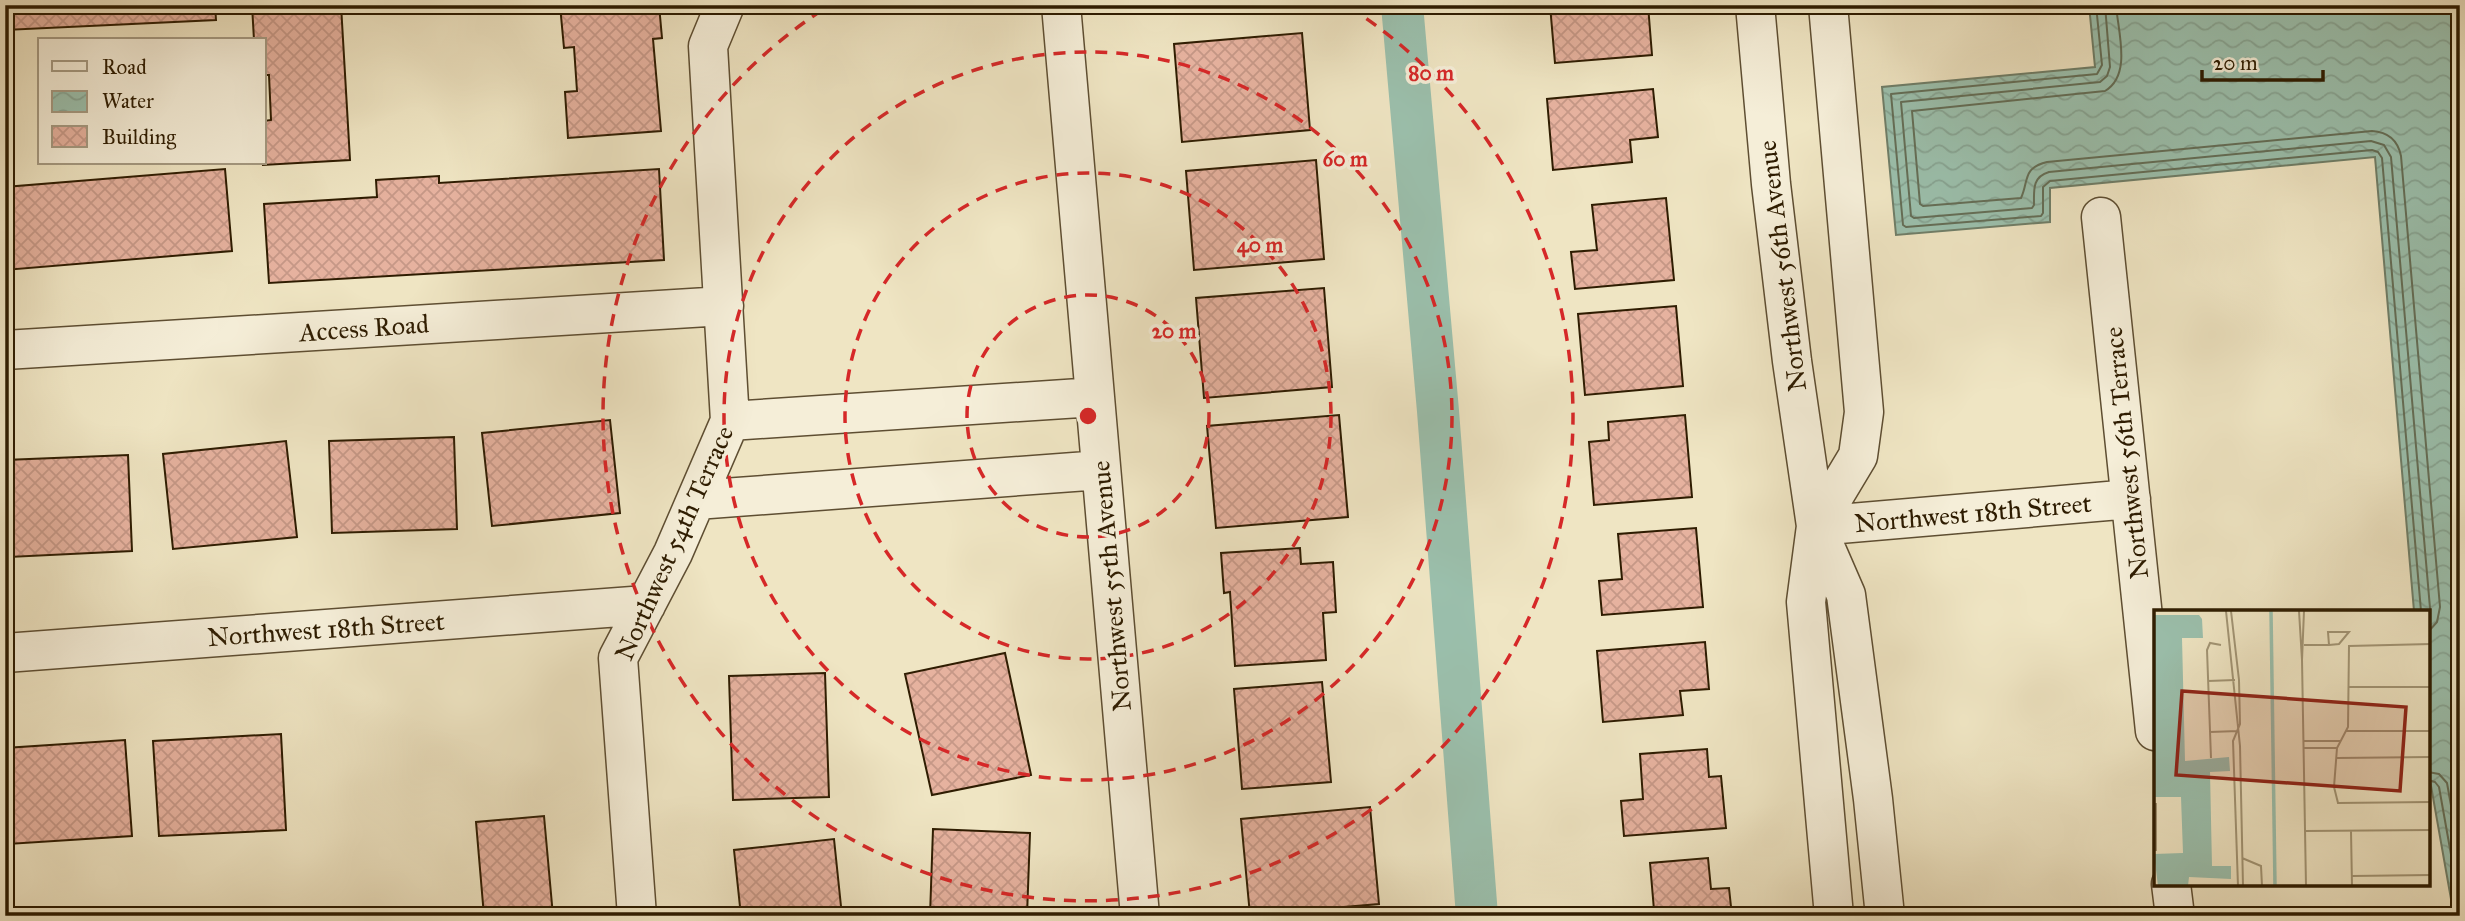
<svg xmlns="http://www.w3.org/2000/svg" width="2465" height="921" font-family="'IM FELL Great Primer',serif">
  <style>
    .water { fill: url(#water-waves); stroke: #6f7e68; stroke-width: 2 }
    .lines { fill: none; stroke-linecap: round; stroke-linejoin: round }
    .shore { stroke: #646e57; stroke-width: 2 }
    .canal { stroke: #9bc0ad; stroke-width: 42 }
    .building { fill: url(#building-cross-hatch); stroke: #2e1c01; stroke-width: 2 }
    .minor-casing { stroke: #5e4e32; stroke-width: 41 }
    .minor { stroke: #f5eed8; stroke-width: 38 }
    .ring { fill: none; stroke: #d62828; stroke-width: 3.5; stroke-dasharray: 12 9 }
    .labels { text-anchor: middle; dominant-baseline: central; stroke-width: 7; stroke-linejoin: round; paint-order: stroke }
    .street-label { font-size: 26px; fill: #2e1c01; stroke: #f5eed8 }
    .inset-river { fill: none; stroke: #9bc0ad; stroke-width: 3.5 }
    .inset-road { fill: none; stroke: #a29575; stroke-width: 2 }
    .view { fill: #8f2418; fill-opacity: 0.15; stroke: #8f2418; stroke-width: 3.5 }
    .inset-edge { fill: none; stroke: #2e1c01; stroke-width: 3.5 }
    .centre { fill: #d62828; stroke: #f5eed8; stroke-width: 3.5 }
    .ring-label { font-size: 21px; text-anchor: middle; font-weight: bold; fill: #d62828; stroke: #f5eed8; stroke-width: 7; stroke-linejoin: round; paint-order: stroke }
  </style>
  <defs>
    <pattern id="water-waves" width="16" height="10" patternUnits="userSpaceOnUse" patternTransform="scale(1.75)"><rect width="16" height="10" fill="#9bc0ad"/><path d="M0 5q4-4 8 0t8 0" fill="none" stroke="#86a493"/></pattern>
    <pattern id="building-cross-hatch" width="8" height="8" patternUnits="userSpaceOnUse" patternTransform="scale(1.75)"><rect width="8" height="8" fill="#e6b29f"/><path d="M0 0l8 8M0 8l8-8" fill="none" stroke="#c69887"/></pattern>
  </defs>
  <rect width="100%" height="100%" fill="#efe5c3"/>
  <filter id="stains"><feTurbulence type="fractalNoise" baseFrequency=".00286" numOctaves="4"/><feColorMatrix values="0 0 0 0 .2 0 0 0 0 .09 0 0 0 0 .02 0 0 0 .5 -.17"/></filter>
  <radialGradient id="worn" r=".72"><stop offset=".6" stop-color="#630" stop-opacity="0"/><stop offset="1" stop-color="#630" stop-opacity=".3"/></radialGradient>
  <path class="water" d="M2089,5H2460V916H2454L2428,769V611H2414L2375,157L2050,188V222L1896,235L1882,87L2095,67Z"/>
  <g class="lines">
    <path class="shore" d="M2096,5L2102,65L2097,74L1891,94L1903,225L1906,227L2041,216L2043,213V187L2050,181L2372,150L2378,152L2382,158L2421,611
      M2105,5L2110,67L2107,76L2100,82L1901,102L1911,216L1914,218L2032,208L2034,205C2034,190 2032,177 2049,172L2371,141L2384,145L2391,157L2430,608L2428,617
      M2116,5C2118,32 2132,75 2105,91L1912,111L1920,204L1923,206L2021,198C2029,181 2022,168 2047,162L2372,131C2388,132 2398,141 2401,156L2440,607L2437,622L2428,632
      M2428,772L2439,774L2447,783L2460,856
      M2428,780L2435,782L2439,787L2460,905"/>
    <path class="canal" d="M1402,5L1438,411L1477,916"/>
  </g>
  <path class="building" d="M5,5H215L216,20L5,30Z
    M252,5H341L350,160L263,165L264,121L271,120L269,75H264V40H254Z
    M560,5H659L662,38L653,39L661,131L568,138L565,92L577,91L574,47L564,48Z
    M1169,5H1236L1170,10Z
    M1550,5H1648L1652,55L1555,63Z
    M1302,33L1310,130L1182,142L1174,44Z
    M1653,89L1658,137L1630,140L1632,162L1553,170L1547,99Z
    M1316,160L1324,259L1194,270L1186,171Z
    M225,169L232,251L5,270V187Z
    M659,169L664,260L269,283L264,204L377,197L376,180L439,176V183Z
    M1666,198L1674,280L1575,289L1571,252L1597,250L1592,205Z
    M1324,288L1332,387L1204,398L1196,298Z
    M1676,306L1683,386L1585,395L1578,314Z
    M1339,415L1348,517L1216,528L1207,426Z
    M1685,415L1692,497L1594,505L1589,442L1609,440L1608,422Z
    M610,420L620,513L492,526L482,433Z
    M454,437L457,529L332,533L329,441Z
    M286,441L297,537L173,549L163,454Z
    M128,455L132,551L9,557L5,460Z
    M1696,528L1703,607L1602,615L1599,581L1622,579L1618,534Z
    M1300,548L1301,564L1333,562L1336,612L1323,613L1326,660L1235,666L1230,592L1224,593L1221,553Z
    M1705,642L1709,689L1680,691L1683,715L1603,722L1597,651Z
    M1005,653L1031,775L932,795L905,674Z
    M825,673L829,797L733,800L729,676Z
    M1322,682L1331,782L1242,789L1234,689Z
    M281,734L286,830L159,836L153,741Z
    M125,740L132,836L8,844L5,748Z
    M1707,749L1709,777L1721,776L1726,828L1624,836L1621,801L1643,799L1640,754Z
    M1370,807L1379,904L1250,915L1241,819Z
    M544,816L553,916H484L476,822Z
    M933,829L1030,833L1027,916H930Z
    M834,839L842,916H741L734,850Z
    M1708,858L1711,889L1729,888L1732,916H1631V912L1654,910L1650,863Z"/>
  <g class="lines">
    <defs>
      <path id="minor" d="M1061,5L1140,916
        M1755,5L1771,184L1792,361L1816,526L1846,595L1873,799L1885,916
        M1828,5L1864,412L1858,456L1816,526L1806,602L1834,916
        M2101,217L2155,731
        M5,350L724,306
        M730,421L1095,397
        M696,500L1101,470
        M1816,526L2131,499
        M5,653L646,605
        M2171,884L2175,916
        M637,916L618,658L673,553L730,421L708,46L725,5"/>
    </defs>
    <use href="#minor" class="minor-casing"/>
    <use href="#minor" class="minor"/>
  </g>
  <g class="ring">
    <circle cx="1088" cy="416" r="121"/>
    <circle cx="1088" cy="416" r="243"/>
    <circle cx="1088" cy="416" r="364"/>
    <path d="M1349 7A485 485 0 1 1 827 7"/>
  </g>
  <g class="labels">
    <g class="street-label">
      <text transform="translate(1782 266) rotate(-97)">Northwest 56th Avenue</text>
      <text transform="translate(364 328) rotate(-4)">Access Road</text>
      <text transform="translate(2126 453) rotate(-96)">Northwest 56th Terrace</text>
      <text transform="translate(1973 513) rotate(-5)">Northwest 18th Street</text>
      <text transform="translate(674 543) rotate(-66)">Northwest 54th Terrace</text>
      <text transform="translate(1111 586) rotate(-95)">Northwest 55th Avenue</text>
      <text transform="translate(326 629) rotate(-4)">Northwest 18th Street</text>
    </g>
  </g>
  <g transform="translate(2154 610)">
    <rect width="276" height="276" fill="#efe5c3"/>
    <path d="M0,5H45L48,9L49,28H28L31,151L75,147L76,161L56,162L58,256H77V269L35,267L34,276H4L0,244L29,243L27,187H0Z" fill="#9bc0ad"/>
    <path class="inset-river" d="M117,1L121,276"/>
    <path class="inset-road" d="M72,1L86,136L89,276M77,1L85,70L86,114L79,131L84,276M145,1L148,50L150,1M277,34L195,36L194,117L183,138L180,177L184,193L277,192M150,35H175L185,34L195,22H174L175,35M148,50L152,276M54,71L81,70M194,77H277M192,121H277M56,122L84,121M149,131H186M149,138H183M57,148L53,40L56,33L67,35M183,148L277,147M2,193V241M151,221L277,220M197,221L198,276M88,248L107,256L108,276M198,266L277,265"/>
    <path class="view" d="M28,81L252,97L246,181L22,165Z"/>
    <rect width="276" height="276" class="inset-edge"/>
  </g>
  <circle cx="1088" cy="416" r="10" class="centre"/>
  <g class="ring-label">
    <text x="1431" y="80">80 m</text>
    <text x="1345" y="166">60 m</text>
    <text x="1260" y="252">40 m</text>
    <text x="1174" y="338">20 m</text>
  </g>
  <rect width="2465" height="921" fill="none" stroke="#efe5c3" stroke-width="28"/>
  <rect x="7" y="7" width="2451" height="907" fill="none" stroke="#2e1c01" stroke-width="3.5"/>
  <rect x="14" y="14" width="2437" height="893" fill="none" stroke="#2e1c01" stroke-width="2"/>
  <rect x="38" y="38" width="228" height="126" fill="#f5eed8" stroke="#a59a82" stroke-width="2"/>
  <rect x="52" y="61" width="35" height="10" fill="#f5eed8" stroke="#a59a82" stroke-width="2"/>
  <text x="102" y="74" font-size="21" fill="#2e1c01">Road</text>
  <rect x="52" y="91" width="35" height="21" fill="url(#water-waves)" stroke="#a59a82" stroke-width="2"/>
  <text x="102" y="108" font-size="21" fill="#2e1c01">Water</text>
  <rect x="52" y="126" width="35" height="21" fill="url(#building-cross-hatch)" stroke="#a59a82" stroke-width="2"/>
  <text x="102" y="144" font-size="21" fill="#2e1c01">Building</text>
  <path d="M2202 70v10h121v-10" fill="none" stroke="#2e1c01" stroke-width="3.5"/>
  <text x="2213" y="70" font-size="21" fill="#2e1c01" stroke="#f5eed8" stroke-width="5" paint-order="stroke">20 m</text>
  <rect width="100%" height="100%" filter="url(#stains)"/>
  <rect width="100%" height="100%" fill="url(#worn)"/>
</svg>
